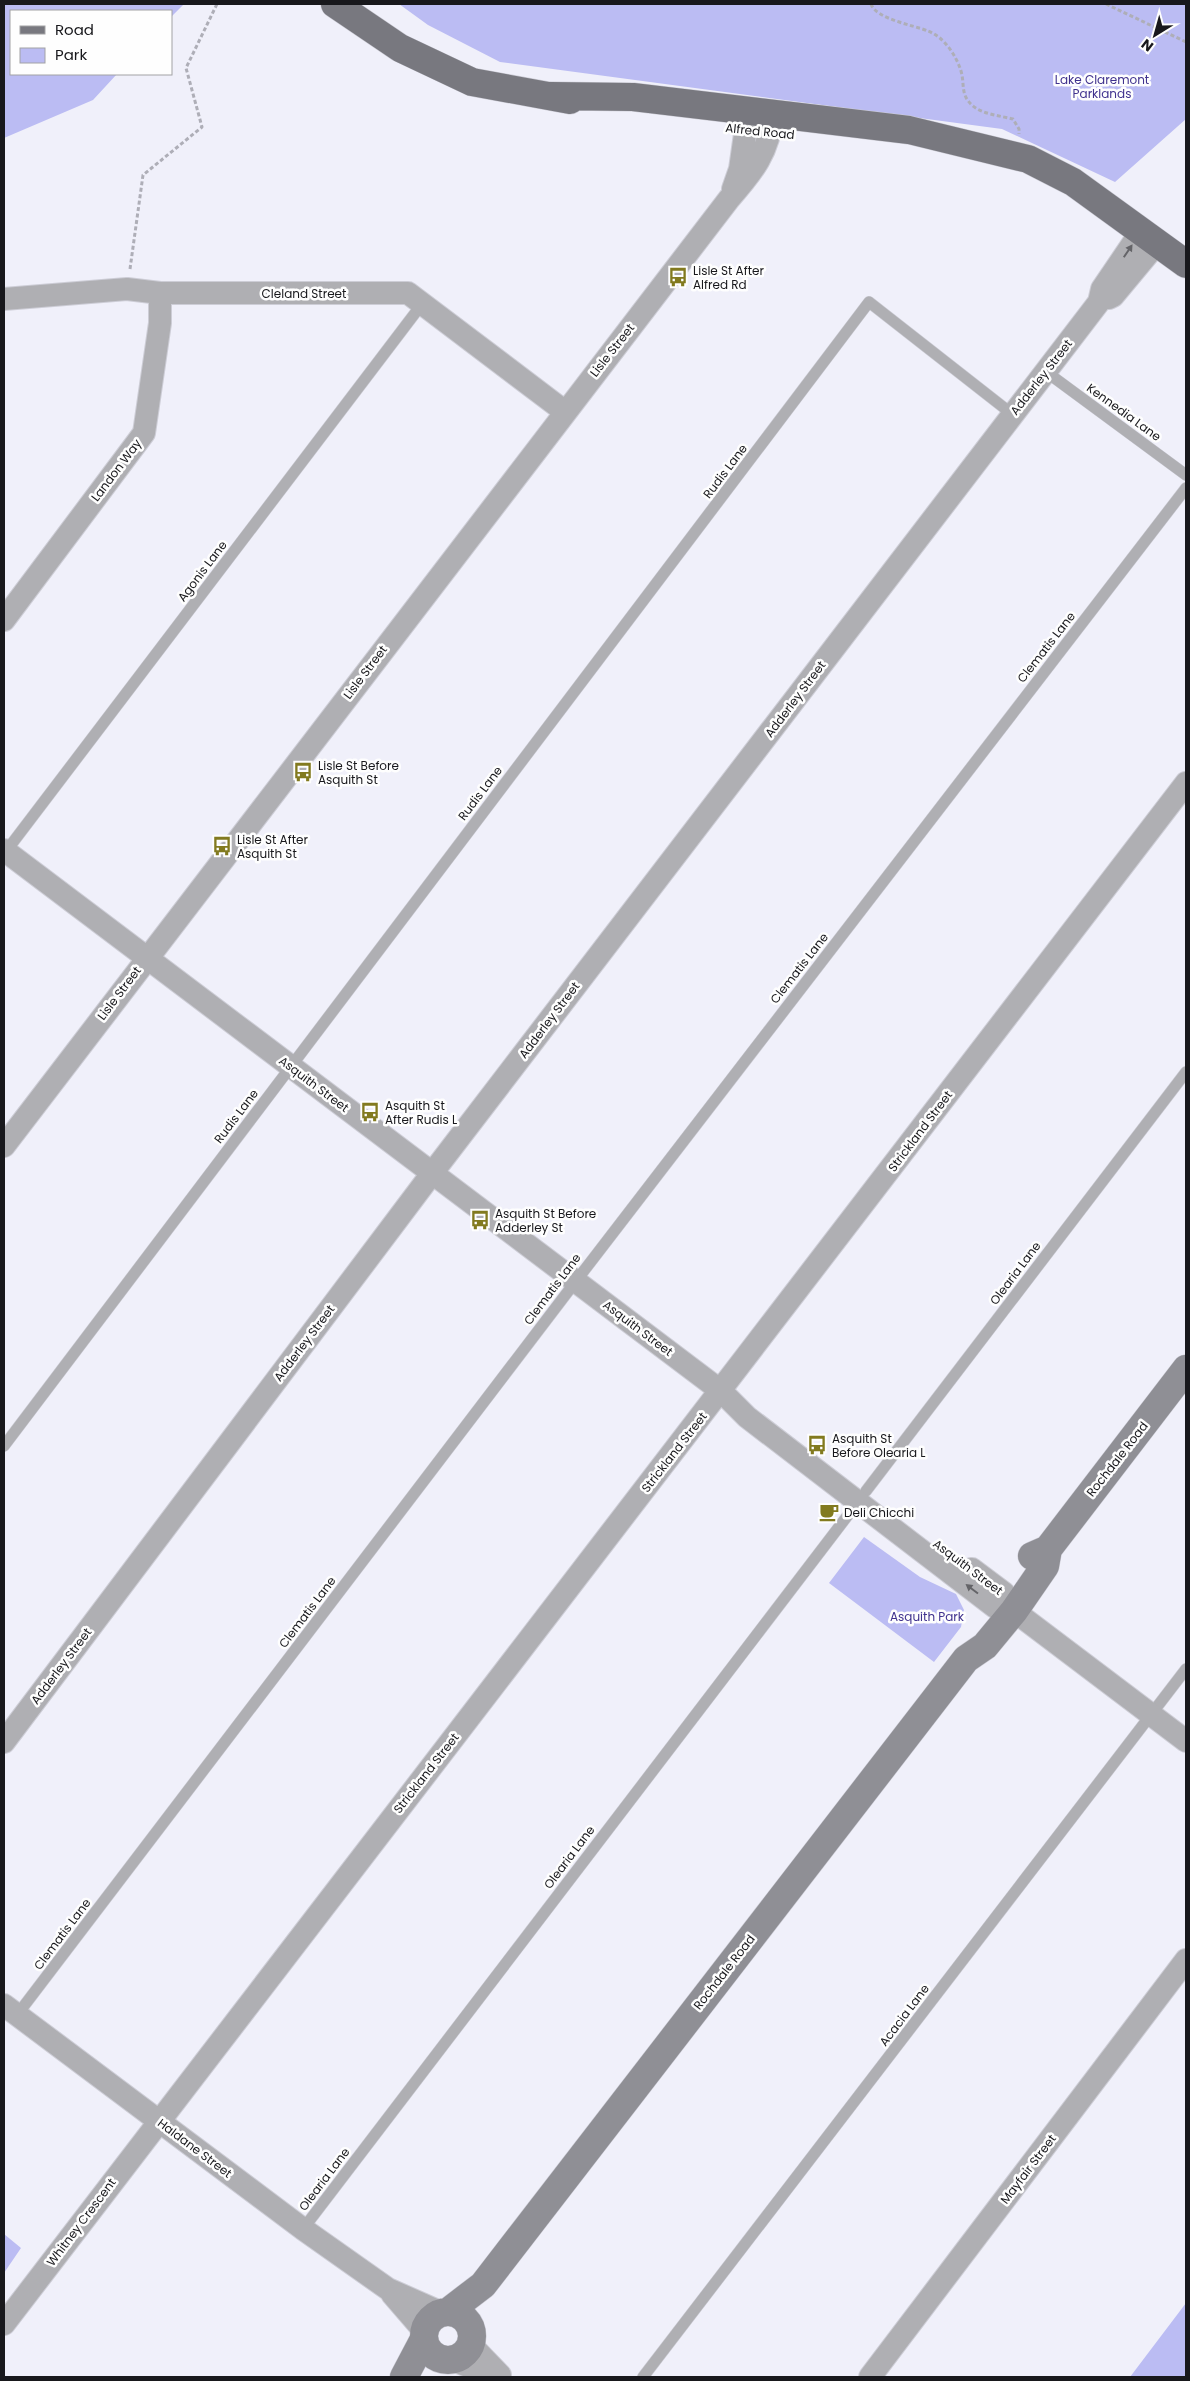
<svg xmlns="http://www.w3.org/2000/svg" width="1190" height="2381" font-family="Poppins,sans-serif">
  <style>
    .green { fill: #bbbcf3 }
    .lines { fill: none; stroke-linecap: round; stroke-linejoin: round }
    .service-casing { stroke: #cdcdd6; stroke-width: 12 }
    .minor-casing { stroke: #cdcdd6; stroke-width: 24 }
    .secondary-casing { stroke: #cdcdd6; stroke-width: 29 }
    .primary-casing { stroke: #cdcdd6; stroke-width: 29 }
    .path { stroke: #aeaeb7; stroke-width: 3; stroke-dasharray: 4 2.5; stroke-linecap: butt }
    .service { stroke: #afafb3; stroke-width: 11 }
    .minor { stroke: #afafb3; stroke-width: 22 }
    .secondary { stroke: #8f8f95; stroke-width: 28 }
    .primary { stroke: #78787f; stroke-width: 28 }
    .oneway { fill: #646468 }
    .labels { text-anchor: middle; dominant-baseline: central; stroke-width: 5; stroke-linejoin: round; paint-order: stroke }
    .park-label { font-size: 12px; fill: #40328e; stroke: #fefefe }
    .street-label { font-size: 12px; fill: #18181c; stroke: #fefefe }
    .poi-label { font-size: 12px; fill: #18181c; stroke: #fefefe; text-anchor: start }
  </style>
  <rect width="100%" height="100%" fill="#f0f0fa"/>
  <path class="green" d="M4,4H184L171,17V11H11V74H117L93,100L4,138Z
    M399,4H1186V119L1115,182L1002,129L500,62L428,25Z
    M864,1537L920,1577L956,1594L964,1610L961,1627L934,1662L829,1583Z
    M4,2234L21,2248L4,2273Z
    M1186,2303V2377H1130Z"/>
  <g class="lines">
    <defs>
      <path id="service" d="M1045,371L1186,475
        M4,854L422,304
        M4,1446L869,302L1012,414
        M866,1491L1186,1072
        M17,2015L576,1281L1186,488
        M303,2229L858,1502
        M643,2377L1186,1669"/>
      <path id="minor" d="M733,189L740,169L748,113
        M1109,298L1113,296L1158,242
        M4,299L127,289L160,293H408L564,411
        M4,620L144,433L160,323V293
        M4,850L721,1391L747,1417L995,1607L1014,1611
        M4,1146L729,199C752,173 770,151 772,115
        M972,1569L1004,1593L1014,1611L1186,1741
        M4,1742L433,1172L1099,302L1102,289L1142,230
        M4,2005L303,2229L388,2289L440,2312
        M392,2294L424,2331
        M4,2324L1186,783
        M471,2345L500,2375
        M453,2360L495,2377
        M870,2377L1186,1960"/>
      <path id="secondary" d="M1032,1556L1048,1549L1186,1369
        M449,2311L483,2285L966,1659L985,1646L1014,1611L1045,1566L1048,1549
        M424 2336a24 24 0 1 1 48 0a24 24 0 1 1-48 0Z
        M404,2377L424,2339"/>
      <path id="primary" d="M335,4L400,48L472,82L570,100
        M551,96L633,97L909,130L1028,159L1073,182L1186,264"/>
    </defs>
    <use href="#service" class="service-casing"/>
    <use href="#minor" class="minor-casing"/>
    <use href="#secondary" class="secondary-casing"/>
    <use href="#primary" class="primary-casing"/>
    <path class="path" d="M871,4C876,19 913,25 928,31C944,37 956,55 961,71C965,85 960,95 973,106C982,114 1001,116 1013,119L1019,129V134
      M1106,4L1186,42
      M130,269L143,175L202,127L186,68L217,4"/>
    <use href="#service" class="service"/>
    <use href="#minor" class="minor"/>
    <use href="#secondary" class="secondary"/>
    <use href="#primary" class="primary"/>
  </g>
  <defs><path id="oneway-solid" d="M-6-.8H1V-3.2L6.5 0L1 3.2V.8H-6Z" transform="scale(1.25)"/></defs>
  <g class="oneway">
    <use href="#oneway-solid" transform="translate(1128 251) rotate(-56)"/>
    <use href="#oneway-solid" transform="translate(972 1589) rotate(-143)"/>
  </g>
  <defs>
    <symbol id="bus-bare" viewBox="-9 -9 18 18"><path d="M-5-6H5V4H4V6H2V4H-2V6H-4V4H-5ZM-3.5-4V0h7V-4ZM-3.5 1.2v1.5H-2V1.2ZM2 1.2v1.5H3.5V1.2Z" fill="#827a1f" stroke="#fefefe" stroke-width="2.5" paint-order="stroke"/></symbol>
    <symbol id="cafe-bare" viewBox="-9 -9 18 18"><path d="M-5.5-4.5H6V0H3Q3 3.5 0 3.5H-2.5Q-5.5 3.5-5.5 0ZM3-3.2v2h1.7v-2ZM-6 4.5H4V6H-6Z" fill="#827a1f" stroke="#fefefe" stroke-width="2.5" paint-order="stroke"/></symbol>
  </defs>
  <g fill-rule="evenodd">
    <use href="#bus-bare" x="664" y="263" width="28" height="28"/>
    <use href="#bus-bare" x="289" y="758" width="28" height="28"/>
    <use href="#bus-bare" x="208" y="832" width="28" height="28"/>
    <use href="#bus-bare" x="356" y="1098" width="28" height="28"/>
    <use href="#bus-bare" x="466" y="1206" width="28" height="28"/>
    <use href="#bus-bare" x="803" y="1431" width="28" height="28"/>
    <use href="#cafe-bare" x="815" y="1498" width="28" height="28"/>
  </g>
  <g class="labels">
    <g class="park-label">
      <text x="1102" y="79">Lake Claremont<tspan x="1102" dy="14">Parklands</tspan></text>
      <text x="927" y="1616">Asquith Park</text>
    </g>
    <g class="street-label">
      <text transform="translate(760 131) rotate(6)">Alfred Road</text>
      <text x="304" y="293">Cleland Street</text>
      <text transform="translate(612 350) rotate(-52)">Lisle Street</text>
      <text transform="translate(1041 377) rotate(-52)">Adderley Street</text>
      <text transform="translate(1124 412) rotate(36)">Kennedia Lane</text>
      <text transform="translate(116 470) rotate(-53)">Landon Way</text>
      <text transform="translate(725 471) rotate(-53)">Rudis Lane</text>
      <text transform="translate(202 571) rotate(-53)">Agonis Lane</text>
      <text transform="translate(1046 647) rotate(-52)">Clematis Lane</text>
      <text transform="translate(365 672) rotate(-53)">Lisle Street</text>
      <text transform="translate(795 699) rotate(-53)">Adderley Street</text>
      <text transform="translate(480 793) rotate(-53)">Rudis Lane</text>
      <text transform="translate(799 968) rotate(-52)">Clematis Lane</text>
      <text transform="translate(119 993) rotate(-53)">Lisle Street</text>
      <text transform="translate(549 1020) rotate(-53)">Adderley Street</text>
      <text transform="translate(314 1084) rotate(37)">Asquith Street</text>
      <text transform="translate(236 1116) rotate(-53)">Rudis Lane</text>
      <text transform="translate(920 1131) rotate(-53)">Strickland Street</text>
      <text transform="translate(1015 1273) rotate(-53)">Olearia Lane</text>
      <text transform="translate(552 1289) rotate(-53)">Clematis Lane</text>
      <text transform="translate(638 1328) rotate(37)">Asquith Street</text>
      <text transform="translate(304 1343) rotate(-53)">Adderley Street</text>
      <text transform="translate(674 1452) rotate(-52)">Strickland Street</text>
      <text transform="translate(1117 1459) rotate(-52)">Rochdale Road</text>
      <text transform="translate(968 1567) rotate(37)">Asquith Street</text>
      <text transform="translate(307 1612) rotate(-53)">Clematis Lane</text>
      <text transform="translate(61 1666) rotate(-53)">Adderley Street</text>
      <text transform="translate(426 1773) rotate(-52)">Strickland Street</text>
      <text transform="translate(569 1857) rotate(-53)">Olearia Lane</text>
      <text transform="translate(62 1934) rotate(-53)">Clematis Lane</text>
      <text transform="translate(724 1972) rotate(-52)">Rochdale Road</text>
      <text transform="translate(904 2015) rotate(-53)">Acacia Lane</text>
      <text transform="translate(195 2148) rotate(37)">Haldane Street</text>
      <text transform="translate(1028 2169) rotate(-53)">Mayfair Street</text>
      <text transform="translate(324 2179) rotate(-53)">Olearia Lane</text>
      <text transform="translate(81 2222) rotate(-53)">Whitney Crescent</text>
    </g>
    <g class="poi-label">
      <text x="693" y="270">Lisle St After<tspan x="693" dy="14">Alfred Rd</tspan></text>
      <text x="318" y="765">Lisle St Before<tspan x="318" dy="14">Asquith St</tspan></text>
      <text x="237" y="839">Lisle St After<tspan x="237" dy="14">Asquith St</tspan></text>
      <text x="385" y="1105">Asquith St<tspan x="385" dy="14">After Rudis L</tspan></text>
      <text x="495" y="1213">Asquith St Before<tspan x="495" dy="14">Adderley St</tspan></text>
      <text x="832" y="1438">Asquith St<tspan x="832" dy="14">Before Olearia L</tspan></text>
      <text x="844" y="1512">Deli Chicchi</text>
    </g>
  </g>
  <rect width="1190" height="2381" fill="none" stroke="#18181c" stroke-width="10"/>
  <rect x="10" y="10" width="162" height="65" fill="#fefefe" stroke="#a2a2a4"/>
  <rect x="20" y="26" width="25" height="8" fill="#78787f" stroke="#a2a2a4"/>
  <text x="55" y="35" font-size="15" fill="#18181c">Road</text>
  <rect x="20" y="48" width="25" height="15" fill="#bbbcf3" stroke="#a2a2a4"/>
  <text x="55" y="60" font-size="15" fill="#18181c">Park</text>
  <g transform="translate(1155 35) rotate(217)" stroke="#fefefe" stroke-width="4" paint-order="stroke">
  <path d="M0-4L9 19L0 12L-9 19Z" fill="#18181c"/>
  <text y="-8" font-size="14" font-weight="bold" text-anchor="middle" fill="#18181c">N</text>
  </g>
</svg>
